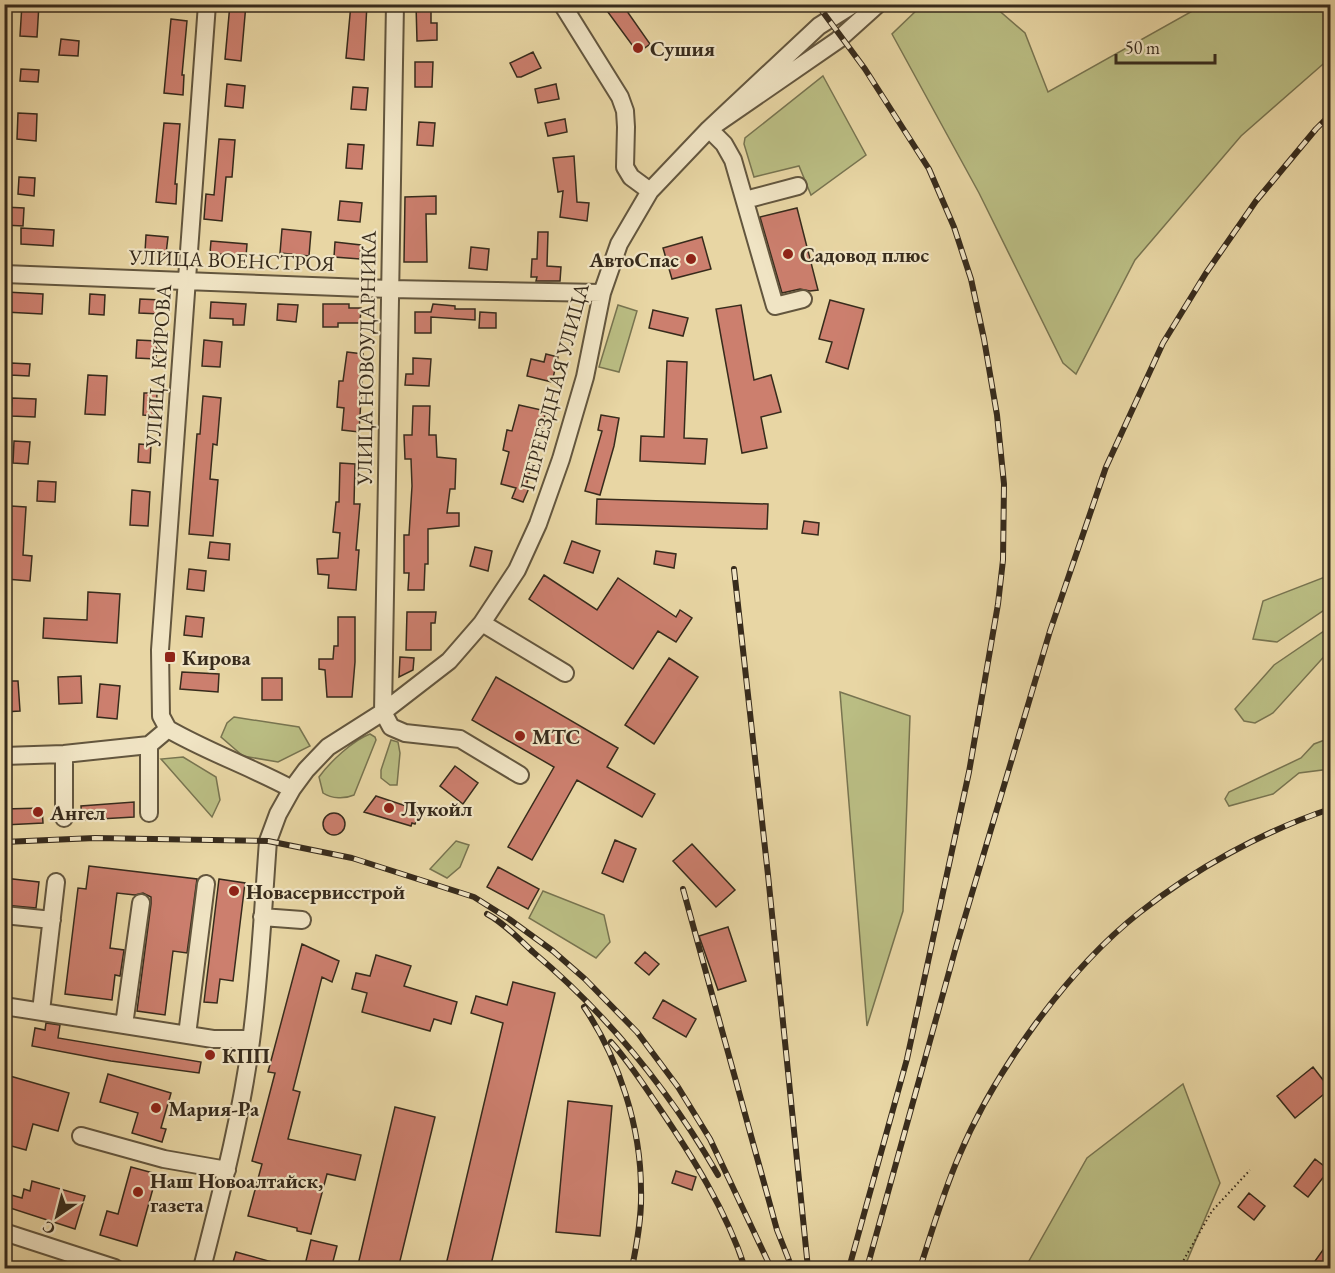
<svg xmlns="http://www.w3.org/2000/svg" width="1335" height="1273" font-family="'EB Garamond',serif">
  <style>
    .green { fill: #babd83; stroke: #787450; stroke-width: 1.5 }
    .building { fill: #cc7f6e; stroke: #372b1c; stroke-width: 1.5 }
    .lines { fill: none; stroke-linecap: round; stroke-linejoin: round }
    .minor-casing { stroke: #63563e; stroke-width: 20 }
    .path { stroke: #372b1c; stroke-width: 2; stroke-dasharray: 1.5 3; stroke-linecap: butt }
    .minor { stroke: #f0e4c4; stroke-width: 16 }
    .rail-casing { stroke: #372b1c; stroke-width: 6 }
    .rail { stroke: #f0e4c4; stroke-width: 4; stroke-dasharray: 11; stroke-linecap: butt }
    .poi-dot { fill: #8f2418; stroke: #f0e4c4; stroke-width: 2 }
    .labels { text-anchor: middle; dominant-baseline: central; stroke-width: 4.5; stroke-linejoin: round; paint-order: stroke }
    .poi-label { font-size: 21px; font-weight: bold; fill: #372b1c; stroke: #f0e4c4; text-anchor: start }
    .street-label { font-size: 21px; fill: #372b1c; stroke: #f0e4c4 }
  </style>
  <rect width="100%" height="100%" fill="#e8d6a4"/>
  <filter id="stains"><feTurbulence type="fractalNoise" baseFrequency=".00333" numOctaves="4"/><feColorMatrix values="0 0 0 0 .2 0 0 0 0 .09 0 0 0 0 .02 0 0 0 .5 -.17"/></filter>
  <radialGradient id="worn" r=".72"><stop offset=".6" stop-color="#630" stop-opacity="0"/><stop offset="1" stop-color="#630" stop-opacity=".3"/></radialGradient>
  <path class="green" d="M938,5L973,4L996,8L1025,33L1048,92L1203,5H1330V58L1241,136L1135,260L1076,374L1063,363L979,193L892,34L918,9Z
    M823,76L866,155L811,195L799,166L754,177L744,144L745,138Z
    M618,305L637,311L619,372L599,367Z
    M1330,575V606L1277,642L1253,639L1263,601Z
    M1330,627V650L1273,713L1255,723L1244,721L1235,709L1274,665Z
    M840,692L910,716L903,911L867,1026Z
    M234,717L299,727L310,746L278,762L243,756L221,737L227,723Z
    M370,734L375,737L376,740L354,795C345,799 332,799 323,793L319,777C329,763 353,740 370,734Z
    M1330,738V769L1299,773L1273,794L1229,806L1225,799L1229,792L1301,758L1314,744Z
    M391,740L398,742L400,753L397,785H390L381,778V770Z
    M183,757L216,777L220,800L212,817L161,759Z
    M456,841L469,845L460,867L447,878L430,869Z
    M543,891L604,915L610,942L596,958L529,918Z
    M1183,1084L1220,1183L1184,1268H1025L1087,1158Z"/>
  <path class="building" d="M22,4H39L37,37L20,36Z
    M230,4H246L241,61L225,59Z
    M351,4H367L364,60L346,58Z
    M416,4H431V23H437V40L417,41Z
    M602,4H622L650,44L638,53Z
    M171,19L187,21L182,75H184L183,95L164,93Z
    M61,39L79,41L78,56L59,55Z
    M533,52L541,68L521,77H517L510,63Z
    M415,62H433L432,87H415Z
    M21,69L39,70L38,82L20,81Z
    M227,84L245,86L243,108L225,106Z
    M556,84L559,99L538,103L535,89Z
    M353,87L368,88L366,110L351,109Z
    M18,113L37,114L36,141L17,139Z
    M565,119L567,132L548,136L545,123Z
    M419,122L435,123L433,146L417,145Z
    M164,123L180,124L175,184H177L176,204L156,202Z
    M219,139L235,140L232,177H226L222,221L204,219L206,194L214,195Z
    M348,144L364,145L362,169L346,168Z
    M574,156L577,202L589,203L587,221L560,217L563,191L558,192L553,158Z
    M19,177L35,178L34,196L18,194Z
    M436,196V214H426L427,262H404L405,197Z
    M340,201L362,203L360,222L338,220Z
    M4,207L24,208L23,226L4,225Z
    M797,208L818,290L810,291L800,289L782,293L760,217Z
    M21,228L54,230L53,246L21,244Z
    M282,229L311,232L309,256L280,253Z
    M538,232H548L547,266L561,267L560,281H536L537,277H531L532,259H537Z
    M146,235L168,237L166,254L145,252Z
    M702,237L711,269L672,279L663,248Z
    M211,241L247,244L246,257L210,253Z
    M335,242L361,245L360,259L334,257Z
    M471,247L489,249L487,270L469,268Z
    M6,292L43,294L42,314L5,312Z
    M90,294L105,295L104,315L89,314Z
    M140,299L161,300L160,314L139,313Z
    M830,300L864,309L848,369L826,362L832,342L819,339Z
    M211,302L246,304L244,325H233V319L210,318Z
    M278,304L298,305L296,322L277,320Z
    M323,304H349V308H361L360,323H338V327H323Z
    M433,304L455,306V309H475V320L431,317V333H415V312H431Z
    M741,305L754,380L771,375L781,412L761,417L767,448L742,453L716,309Z
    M653,310L688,318L683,336L649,328Z
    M480,312L496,313V328H479Z
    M137,340L157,341L156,359L136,358Z
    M204,340L222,342L220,367L202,366Z
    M347,352L363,354L359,382H362L359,432L342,430L344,408L337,407L339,381H343Z
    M546,354L558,357L552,382L527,376L531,359L544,362Z
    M413,358L431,359L429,386L405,385L406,374H413Z
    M667,361L687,362L684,438L707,439L705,464L640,461L641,436L664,437Z
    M11,363L30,364L29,376L10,375Z
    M88,375L107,376L105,415L85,414Z
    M144,393H157L156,416L143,415Z
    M203,396L221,398L217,445L213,444L210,479L218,480L213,536L189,534L197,434H200Z
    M12,398L36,399L35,417L11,416Z
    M519,405L546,411L540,434L535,433L528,466L531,467L526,487L529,488L523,502L512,498L516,488L501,484L509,452L503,450L507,430L512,431Z
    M413,406H430L429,435H436L437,457L456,459L455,489H450L447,513H459V526L428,529V564H425L424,590H408L409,573H404V535H409L412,486L411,459H405L404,435H412Z
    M601,415L619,418L614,446L600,495L585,491L602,431L598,430Z
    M14,441L30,442L28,464L13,463Z
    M139,444L151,445L150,463L138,462Z
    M340,463L355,464L354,504H360L356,550H359L356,590L328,588L329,575L318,574L317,559L338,558L340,533L333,532L336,502H339Z
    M38,481L56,482L55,502L37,501Z
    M132,490L150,492L148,526L130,525Z
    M597,499L768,504L767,529L596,524Z
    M11,506L26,507L23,555L32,556L30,581L6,579Z
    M804,521L819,523L818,535L802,533Z
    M572,541L600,551L593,573L564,563Z
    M210,542L230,544L229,560L208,558Z
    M475,547L492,551L488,571L470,566Z
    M656,551L676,554L674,568L654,564Z
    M189,569L206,571L204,591L187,589Z
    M544,575L597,610L618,578L676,617L680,610L692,618L676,642L658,631L633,669L529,599Z
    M88,592L120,594L117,643L43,638L44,618L87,620Z
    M407,612H436L435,623H431V650H406Z
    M186,616L204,618L202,637L184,635Z
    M338,617H355V662L352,697H327L325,670L319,669V659H333L334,646H338Z
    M400,657L414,658L413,670L399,677Z
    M669,658L698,677L654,744L625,725Z
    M182,672L219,674L218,692L180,689Z
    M81,676L82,703L59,704L58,677Z
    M496,677L618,748L607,767L655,794L642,817L577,780L532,860L508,847L554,767L472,720Z
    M262,678H282V700H262Z
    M4,681H18L20,711L4,712Z
    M100,684L120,686L117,719L97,717Z
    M455,766L478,783L463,804L440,786Z
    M376,796L412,808L411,810L419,813L415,824L412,823L411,826L364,812Z
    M134,802V817L82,820L81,806Z
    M42,808L43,823L4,825V809Z
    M323 824a11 11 0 1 1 22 0a11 11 0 1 1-22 0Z
    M615,840L636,849L623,882L602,873Z
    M692,844L735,890L716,907L673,861Z
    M89,866L197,879L187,953L173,951L165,1015L137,1011L151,904V897L143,893L135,895L117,893L110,948L124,950L120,976L115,975L112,1000L65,994L78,888L86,889Z
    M498,867L539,889L528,909L487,887Z
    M4,878L39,882L36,908L4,905Z
    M219,879L245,883L233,981L220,979L217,1003L204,1002Z
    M728,927L746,981L718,990L699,936Z
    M302,944L339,961L332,982L322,977L293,1090L300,1092L288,1139L361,1155L355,1180L327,1174L311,1234L297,1231V1228L248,1216L262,1164L252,1161L275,1073L268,1072Z
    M645,952L659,964L649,975L635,963Z
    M376,955L411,966L404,986L457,1002L451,1024L434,1019L430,1031L362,1012L367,993L352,989L356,973L370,976Z
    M513,982L555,993L490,1269H445L503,1023L471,1013L476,996L507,1005Z
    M663,1000L696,1019L686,1037L653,1018Z
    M46,1023L60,1025L58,1038L201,1062L199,1073L111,1061L32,1046L35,1028L45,1030Z
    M1313,1067L1330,1089L1295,1118L1277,1096Z
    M108,1074L171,1093L161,1128L166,1129L162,1142L132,1133L138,1113L100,1102Z
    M10,1076L69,1093L58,1131L33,1124L26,1150L4,1144V1093Z
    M568,1101L612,1106L600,1236L556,1232Z
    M395,1107L435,1117L398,1269H357Z
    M1315,1159L1329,1170L1308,1197L1294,1186Z
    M131,1167L157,1174L137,1246L100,1235L107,1211L118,1214Z
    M676,1171L696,1177L692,1190L672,1183Z
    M32,1181L85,1196L75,1229L4,1206V1193L22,1198L24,1189L30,1191Z
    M1249,1193L1265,1206L1254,1220L1238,1207Z
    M311,1240L337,1246L331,1269H304Z
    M1330,1240V1269H1325L1315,1261Z
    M236,1252L283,1265V1269H231Z"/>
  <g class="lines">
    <defs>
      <path id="minor" d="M395,4L383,712L391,727L405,733L460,739L520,775
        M562,4L620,97L625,111L626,127L625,167L631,177L650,191
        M854,4L819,26L709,129L838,40L878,4
        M745,200L798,186
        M4,274L390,289L602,293
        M482,623L565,673
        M168,729L161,716L160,650L207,4
        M168,729C208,752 251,767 292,789
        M149,745V813
        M64,754V818
        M4,756L64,754L149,745L168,729
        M4,915L52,920
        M262,917L302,920
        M4,1006L213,1039H251
        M41,1011L56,882
        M124,1025L141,903
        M187,1035L206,884
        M81,1136L164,1159L227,1170
        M4,1232L115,1268
        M202,1268C221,1193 241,1118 251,1041C260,975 263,908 268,841L278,814L292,789L306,770L328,747L383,712L449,661L482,623L517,570L538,524L561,459L585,377L602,293L619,244L650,191L709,129L724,144L733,160L775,306L803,299"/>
    </defs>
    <use href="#minor" class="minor-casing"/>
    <path class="path" d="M1179,1268L1212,1211L1250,1170"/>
    <use href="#minor" class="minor"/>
    <defs>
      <path id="rail" d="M817,4L865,69L929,169L954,227L971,279L984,339L997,415L1004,484L1003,560L998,604L969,772L907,1059L849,1268
        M734,569L768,875L808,1268
        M4,842L95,838L268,841L352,858L474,897L509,919L553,951L585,979L637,1032L678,1087L710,1139L771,1268
        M683,889L777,1230L792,1268
        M487,914C504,923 519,939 533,952C608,1015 669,1090 718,1175
        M584,1007C619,1059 641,1127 641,1190C642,1216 637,1243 632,1268
        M611,1042C629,1062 643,1084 658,1106C692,1156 726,1210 745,1268
        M867,1268L956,947L1050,631L1106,467L1163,343L1206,273L1256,201L1316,129L1330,115
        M920,1268C932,1231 943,1193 959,1156C994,1072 1067,970 1139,913C1194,869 1264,831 1330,809"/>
    </defs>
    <use href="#rail" class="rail-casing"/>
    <use href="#rail" class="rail"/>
  </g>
  <g class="poi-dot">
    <circle cx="638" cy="48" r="6"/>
    <circle cx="788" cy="254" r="6"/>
    <circle cx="691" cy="259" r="6"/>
    <rect x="164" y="651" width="12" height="12" rx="3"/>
    <circle cx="520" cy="736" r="6"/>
    <circle cx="389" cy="808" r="6"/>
    <circle cx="38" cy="812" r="6"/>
    <circle cx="234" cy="891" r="6"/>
    <circle cx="210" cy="1055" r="6"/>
    <circle cx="156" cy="1108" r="6"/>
    <circle cx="138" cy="1192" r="6"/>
  </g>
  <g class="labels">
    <g class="poi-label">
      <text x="650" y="48">Сушия</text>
      <text x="800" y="254">Садовод плюс</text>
      <text x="679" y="259" text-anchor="end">АвтоСпас</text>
      <text x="182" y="657">Кирова</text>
      <text x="532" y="736">МТС</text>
      <text x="401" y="808">Лукойл</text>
      <text x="50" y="812">Ангел</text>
      <text x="246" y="891">Новасервисстрой</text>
      <text x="222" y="1055">КПП</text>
      <text x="168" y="1108">Мария-Ра</text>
      <text x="150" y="1180">Наш Новоалтайск,<tspan x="150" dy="24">газета</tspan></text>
    </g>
    <g class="street-label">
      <text transform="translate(232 260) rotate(2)">УЛИЦА ВОЕНСТРОЯ</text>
      <text transform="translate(366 358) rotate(-89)">УЛИЦА НОВОУДАРНИКА</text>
      <text transform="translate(158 366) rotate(-86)">УЛИЦА КИРОВА</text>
      <text transform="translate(554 387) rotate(-75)">ПЕРЕЕЗДНАЯ УЛИЦА</text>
    </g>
  </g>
  <rect width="1335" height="1273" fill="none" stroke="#e8d6a4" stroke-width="24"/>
  <rect x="6" y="6" width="1323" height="1261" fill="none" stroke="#372b1c" stroke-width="3"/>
  <rect x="12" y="12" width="1311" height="1249" fill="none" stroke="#372b1c" stroke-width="1.5"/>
  <g transform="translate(57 1216) rotate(215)" stroke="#f0e4c4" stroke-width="4.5" paint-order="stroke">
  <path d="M0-4.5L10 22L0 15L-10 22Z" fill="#372b1c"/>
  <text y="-9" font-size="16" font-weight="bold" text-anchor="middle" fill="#372b1c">С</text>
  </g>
  <path d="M1116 54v9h99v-9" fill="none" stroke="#372b1c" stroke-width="3"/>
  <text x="1125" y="54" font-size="18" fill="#372b1c" stroke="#f0e4c4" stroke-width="4.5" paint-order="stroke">50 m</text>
  <rect width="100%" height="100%" filter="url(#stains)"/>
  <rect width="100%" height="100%" fill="url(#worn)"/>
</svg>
